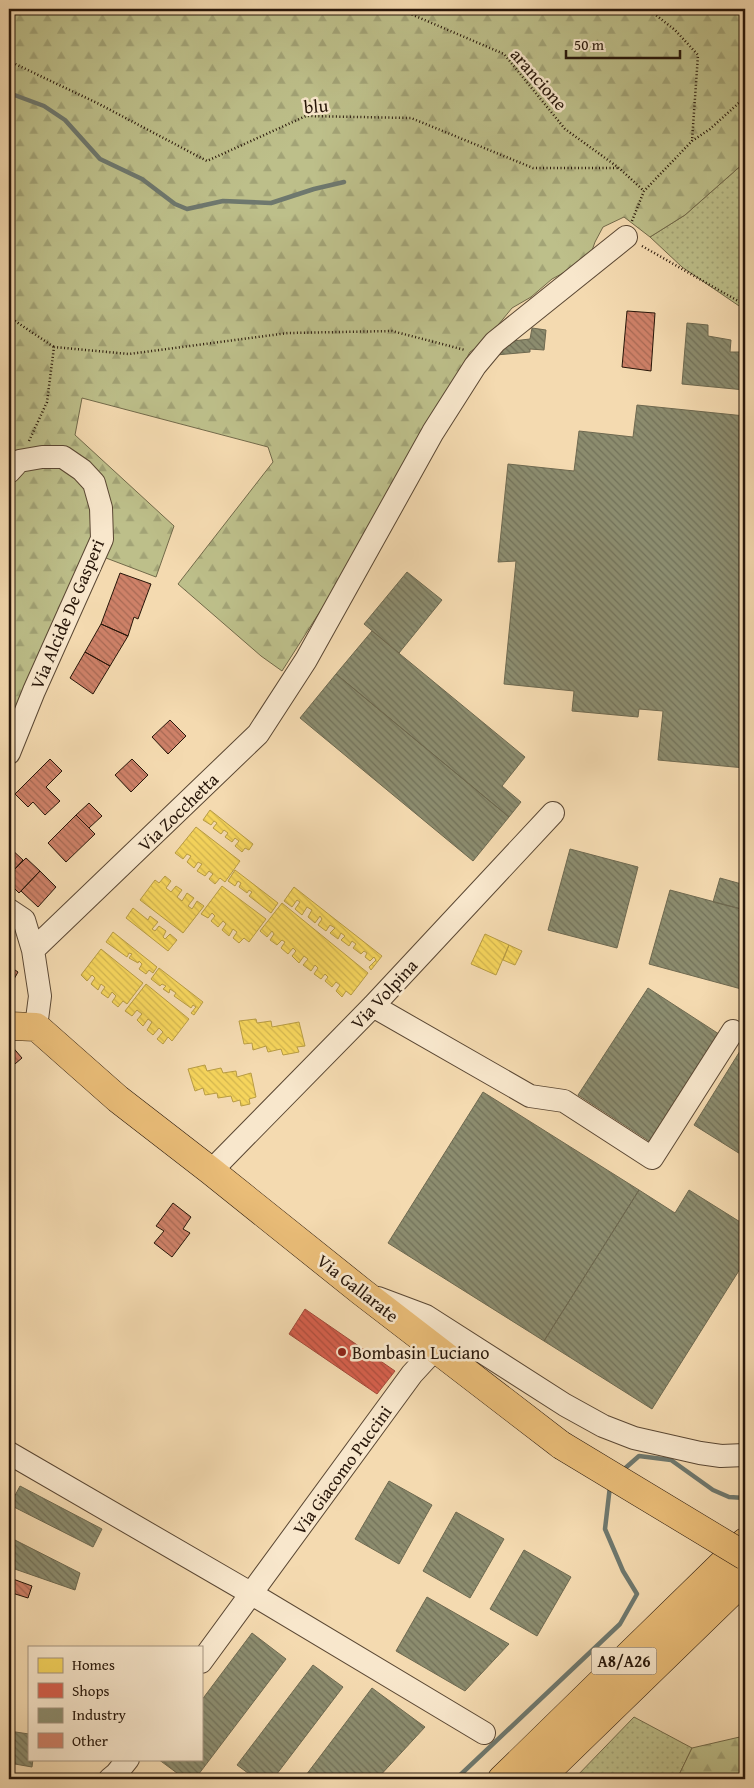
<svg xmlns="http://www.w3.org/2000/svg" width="754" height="1788" font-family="'Gentium Book Plus',serif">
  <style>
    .grass { fill: url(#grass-dots); stroke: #726a4a }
    .forest { fill: url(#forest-firs); stroke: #726a4a }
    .homes { fill: url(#homes-back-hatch); stroke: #b89c43 }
    .shops { fill: url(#shops-back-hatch); stroke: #a24a39 }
    .industry { fill: url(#industry-back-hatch); stroke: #6e6950 }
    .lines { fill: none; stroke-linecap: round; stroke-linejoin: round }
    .stream { stroke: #6e786e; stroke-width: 4.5 }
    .building { fill: url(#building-back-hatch); stroke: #271609 }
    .minor-casing { stroke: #5a4733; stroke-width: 24 }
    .major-casing { stroke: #271609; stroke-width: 29 }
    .highway-casing { stroke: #271609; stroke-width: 29 }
    .path { stroke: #271609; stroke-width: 2.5; stroke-dasharray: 1 2.5; stroke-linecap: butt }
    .minor { stroke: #f8e7cc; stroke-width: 22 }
    .major { stroke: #eabd78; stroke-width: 28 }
    .highway { stroke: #eabd78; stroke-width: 28 }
    .major-bridge-casing { stroke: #271609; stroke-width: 29; stroke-linecap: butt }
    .major-bridge { stroke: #eabd78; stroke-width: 28 }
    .poi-dot { fill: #8f2418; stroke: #f8e7cc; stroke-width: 2 }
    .labels { text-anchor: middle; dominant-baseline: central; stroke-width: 5; stroke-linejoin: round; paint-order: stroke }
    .shield { fill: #f8e7cc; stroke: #654; stroke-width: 1 }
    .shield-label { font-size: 16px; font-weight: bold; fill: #271609 }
    .street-label { font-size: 18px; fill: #271609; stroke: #f8e7cc }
    .poi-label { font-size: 18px; fill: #271609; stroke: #f8e7cc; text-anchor: start }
  </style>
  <defs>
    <pattern id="grass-dots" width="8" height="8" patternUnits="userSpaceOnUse" patternTransform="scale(1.25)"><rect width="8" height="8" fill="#bdbf8a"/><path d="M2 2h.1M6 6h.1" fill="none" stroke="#a2a376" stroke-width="1.8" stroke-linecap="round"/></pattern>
    <pattern id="forest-firs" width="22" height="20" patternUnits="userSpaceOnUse" patternTransform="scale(1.25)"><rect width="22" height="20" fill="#bdbf8a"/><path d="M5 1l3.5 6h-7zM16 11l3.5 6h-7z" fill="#a2a376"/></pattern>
    <pattern id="homes-back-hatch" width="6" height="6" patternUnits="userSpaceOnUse" patternTransform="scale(1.25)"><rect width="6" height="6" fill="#f6d55c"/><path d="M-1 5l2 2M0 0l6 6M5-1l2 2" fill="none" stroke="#d3b64f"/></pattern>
    <pattern id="shops-back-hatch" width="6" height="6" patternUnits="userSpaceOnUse" patternTransform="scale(1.25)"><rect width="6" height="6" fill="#d6604d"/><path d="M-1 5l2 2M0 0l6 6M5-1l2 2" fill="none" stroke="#ae4e3e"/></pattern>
    <pattern id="industry-back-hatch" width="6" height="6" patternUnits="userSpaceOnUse" patternTransform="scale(1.25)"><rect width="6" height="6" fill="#8c8c6e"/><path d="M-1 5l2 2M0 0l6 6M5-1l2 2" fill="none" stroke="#727159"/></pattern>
    <pattern id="building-back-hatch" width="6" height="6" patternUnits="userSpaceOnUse" patternTransform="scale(1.25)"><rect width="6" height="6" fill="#ce8168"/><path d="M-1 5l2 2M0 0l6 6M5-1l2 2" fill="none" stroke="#a76954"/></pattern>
  </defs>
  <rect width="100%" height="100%" fill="#f4dab0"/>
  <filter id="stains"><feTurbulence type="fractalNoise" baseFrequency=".004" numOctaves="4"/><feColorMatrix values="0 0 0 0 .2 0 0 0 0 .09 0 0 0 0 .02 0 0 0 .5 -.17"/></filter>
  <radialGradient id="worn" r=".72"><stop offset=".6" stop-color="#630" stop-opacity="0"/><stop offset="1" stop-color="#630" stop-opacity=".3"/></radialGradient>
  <path class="grass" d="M745,162V310L682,267L650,237L685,215Z
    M634,1717L692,1748L677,1779H574Z"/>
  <path class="forest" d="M9,9H745V162L685,215L650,237L624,217L603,227L595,242L589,259L552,279L531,297L512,308L485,341L470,352L370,533L282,671L261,656L178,584L273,462L268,447L82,398L75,435L174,526L156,577L85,550L9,728Z
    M745,1733V1779H677L692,1748L744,1736Z"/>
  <path class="homes" d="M210,810L253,844L249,850L245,848L242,852L235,846L239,841L235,838L232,842L225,837L228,833L224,830L221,834L213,828L217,823L214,821L211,825L203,820Z
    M196,827L240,861L225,882L220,878L215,884L209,879L213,874L209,871L205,876L197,871L202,864L198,862L194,868L187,862L191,856L187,854L183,859L175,853Z
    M235,870L278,903L271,913L249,896L252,892L249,890L247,893L239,887L241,883L238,881L235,886L228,881Z
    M165,876L171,881L166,888L171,892L176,886L182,890L177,897L182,901L187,893L194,898L188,906L192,909L197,901L204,906L183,933L140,900L155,880L159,883Z
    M222,886L266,919L249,942L244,938L239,943L233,938L237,932L233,929L229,936L222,930L226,924L223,921L218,927L211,921L215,916L212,913L208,918L201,914Z
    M294,887L382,956L371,970L369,967L376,960L374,957L370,961L365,957L367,953L364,951L361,954L353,948L356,944L352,941L349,946L341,940L345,936L341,933L338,939L330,933L335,928L330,925L326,931L318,925L322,919L320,916L315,923L308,917L312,910L307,907L302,915L295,909L300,902L297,900L292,907L284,901Z
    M282,903L368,973L351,995L346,991L342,997L336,991L340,985L336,982L332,987L325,981L328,977L325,974L321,979L314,974L318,968L315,965L311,971L303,965L308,959L304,956L299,963L292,956L296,951L293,948L288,954L281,948L285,942L282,940L277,945L270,940L274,934L272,931L267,937L260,931Z
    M133,908L148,920L150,916L158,922L152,929L155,931L159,926L166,931L163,937L165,939L170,934L177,940L168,951L126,918Z
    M113,932L157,967L153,973L149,970L146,974L139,969L142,964L139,961L138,963L129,958L132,954L129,953L127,957L106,942Z
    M485,934L509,945L496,975L471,964Z
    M509,945L522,951L515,965L503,960Z
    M101,949L143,983L127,1004L123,1001L118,1007L112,1002L116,996L112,992L108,998L101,993L105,987L101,984L98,990L91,984L95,978L92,975L87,981L81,975Z
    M159,968L203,1002L194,1015L191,1013L196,1007L193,1005L191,1008L174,996L176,993L170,989L169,993L163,989L166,986L162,984L160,986L151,979Z
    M146,984L189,1019L172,1041L168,1037L163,1044L157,1039L163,1032L159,1028L153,1035L147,1030L152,1022L148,1019L143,1026L137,1020L142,1014L137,1010L132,1016L125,1011Z
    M256,1019L257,1023L271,1021L272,1027L299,1022L305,1046L297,1047L299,1052L283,1055L281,1049L268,1052L266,1046L253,1050L252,1043L244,1044L239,1021Z
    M205,1065L207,1071L221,1068L223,1073L236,1071L237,1077L251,1073L256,1097L249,1099L250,1104L241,1106L240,1100L233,1102L231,1096L218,1098L217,1093L205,1095L203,1088L195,1091L188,1069Z"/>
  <path class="shops" d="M305,1309L395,1371L377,1394L289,1334Z"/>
  <path class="industry" d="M687,323L708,325V336L731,340L730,352H745V390L682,384Z
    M532,328L546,330L544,350L530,349V352L496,355L504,342L530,339Z
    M637,405L745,416V768L658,760L663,711L639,709L638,717L572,711L574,691L504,684L516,561L498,562L508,464L574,471L579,431L633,437Z
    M407,572L442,600L399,653L364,624Z
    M372,631L525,757L502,786L521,802L509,817L336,674Z
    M336,674L509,817L473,861L300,718Z
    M570,849L638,867L617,948L548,930Z
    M720,878L745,885V910L713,902Z
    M670,890L745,910V990L649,964Z
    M648,988L722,1036L652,1143L578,1095Z
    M745,1043V1157L694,1125Z
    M483,1092L639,1190L544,1341L388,1243Z
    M639,1190L675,1213L689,1190L745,1225V1261L652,1409L544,1341Z
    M389,1481L432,1505L399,1564L355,1539Z
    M20,1486L102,1529L93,1547L10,1505Z
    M456,1512L504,1539L470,1598L423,1571Z
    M9,1537L80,1573L75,1590L9,1567Z
    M524,1550L571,1577L537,1636L490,1609Z
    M427,1597L509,1644L465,1691L396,1651Z
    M252,1633L286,1659L195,1779H185L158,1759H201V1701Z
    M313,1665L343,1687L273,1779H256L237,1765Z
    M372,1688L425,1727L377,1779H303Z
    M9,1731L29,1734V1759H33L32,1767L9,1763Z"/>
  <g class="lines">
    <path class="stream" d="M9,93L44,106L65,120L100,159L142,179L175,204L187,209L223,201L271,203L314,189L344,182
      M622,1471L639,1456L671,1460L713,1490L729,1497L745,1498
      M456,1779L620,1624L637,1594L623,1571L605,1529L610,1486"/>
  </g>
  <path class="building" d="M627,311L655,313L651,371L622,367Z
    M120,573L151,584L138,619L134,617L128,636L101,624Z
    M101,624L128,636L110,666L85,652Z
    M85,652L110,666L93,694L70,678Z
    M170,720L186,736L168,754L152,737Z
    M50,759L62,771L46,787L60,801L45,815L33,802L28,807L15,794Z
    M132,759L148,775L131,792L115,775Z
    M89,803L102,816L89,828L76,815Z
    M76,815L95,834L66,862L48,843Z
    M9,847L23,860L9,875Z
    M26,858L40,871L19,893L9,883V875Z
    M40,871L56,887L38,907L21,891Z
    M9,966L18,972L9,988Z
    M10,1044L22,1058L9,1069V1046Z
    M173,1203L191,1217L183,1229L190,1233L172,1257L154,1243L164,1231L156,1226Z
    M13,1579L32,1586L28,1598L9,1592Z"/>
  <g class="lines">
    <defs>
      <path id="minor" d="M9,472L19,461L42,457H63L82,470L94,483L101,508L102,539L34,691L9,753
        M9,910L24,920L33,950L40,996L36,1027
        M33,950L258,734L306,660L433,432L475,366L495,342L626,237
        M373,1006L530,1096L564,1101L652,1158L733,1031
        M211,1171L373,1006L553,813
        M378,1298L426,1316L565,1405L603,1426L634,1438L700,1453L721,1456L745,1455
        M9,1453L252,1594L484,1733
        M201,1662L412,1374L435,1349
        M110,1779L116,1774L128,1759"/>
      <path id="major" d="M9,1026L36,1027L41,1031L118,1099L211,1171L362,1292L561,1445"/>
      <path id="highway" d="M502,1779L745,1542
        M539,1779L745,1579"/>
    </defs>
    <use href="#minor" class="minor-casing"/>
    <use href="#major" class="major-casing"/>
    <use href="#highway" class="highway-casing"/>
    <path class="path" d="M399,9L504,54L565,129L619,168L644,191
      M648,9L675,30L698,55L692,141
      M9,61L99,104L207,161L306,116L411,118L533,168H619
      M632,221L644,191L692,141L710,129L741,101L745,89
      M642,246L745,305
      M9,317L54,347
      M29,441L47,402L54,347L129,354L288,333L392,331L465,350"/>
    <use href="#minor" class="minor"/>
    <use href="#major" class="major"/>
    <use href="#highway" class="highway"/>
    <defs>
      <path id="major-bridge" d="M561,1445L745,1556"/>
    </defs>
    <use href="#major-bridge" class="major-bridge-casing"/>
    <use href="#major-bridge" class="major-bridge"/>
  </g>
  <circle class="poi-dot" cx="342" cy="1352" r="5"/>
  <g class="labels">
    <rect class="shield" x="591.5" y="1647.5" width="65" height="27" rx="4"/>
    <g class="shield-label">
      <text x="624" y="1661">A8/A26</text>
    </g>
    <g class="street-label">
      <text transform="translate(539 79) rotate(49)">arancione</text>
      <text transform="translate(316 106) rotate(-5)">blu</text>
      <text transform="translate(67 614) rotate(-67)">Via Alcide De Gasperi</text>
      <text transform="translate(178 812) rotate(-44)">Via Zocchetta</text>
      <text transform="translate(384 994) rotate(-47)">Via Volpina</text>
      <text transform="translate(358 1288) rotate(38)">Via Gallarate</text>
      <text transform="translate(342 1470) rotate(-54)">Via Giacomo Puccini</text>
    </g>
    <g class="poi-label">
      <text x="352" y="1352">Bombasin Luciano</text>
    </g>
  </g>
  <rect width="754" height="1788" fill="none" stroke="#f4dab0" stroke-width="30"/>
  <rect x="10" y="10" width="734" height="1768" fill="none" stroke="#271609" stroke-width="2.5"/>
  <rect x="15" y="15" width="724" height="1758" fill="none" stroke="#271609"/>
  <rect x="28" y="1646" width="175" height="115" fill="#f8e7cc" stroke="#a4937e"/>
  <rect x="38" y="1658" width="25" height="15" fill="#f6d55c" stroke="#a4937e"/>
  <text x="72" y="1670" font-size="15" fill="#271609">Homes</text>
  <rect x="38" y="1683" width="25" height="15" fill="#d6604d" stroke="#a4937e"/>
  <text x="72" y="1696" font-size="15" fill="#271609">Shops</text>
  <rect x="38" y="1708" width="25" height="15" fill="#8c8c6e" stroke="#a4937e"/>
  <text x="72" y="1720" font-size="15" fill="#271609">Industry</text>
  <rect x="38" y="1733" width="25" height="15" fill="#ce8168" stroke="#a4937e"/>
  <text x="72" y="1746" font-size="15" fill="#271609">Other</text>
  <path d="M566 50v8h114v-8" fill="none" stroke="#271609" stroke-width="2.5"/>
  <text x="574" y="50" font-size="15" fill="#271609" stroke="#f8e7cc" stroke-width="4" paint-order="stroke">50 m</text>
  <rect width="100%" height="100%" filter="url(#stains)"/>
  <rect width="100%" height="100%" fill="url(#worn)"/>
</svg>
